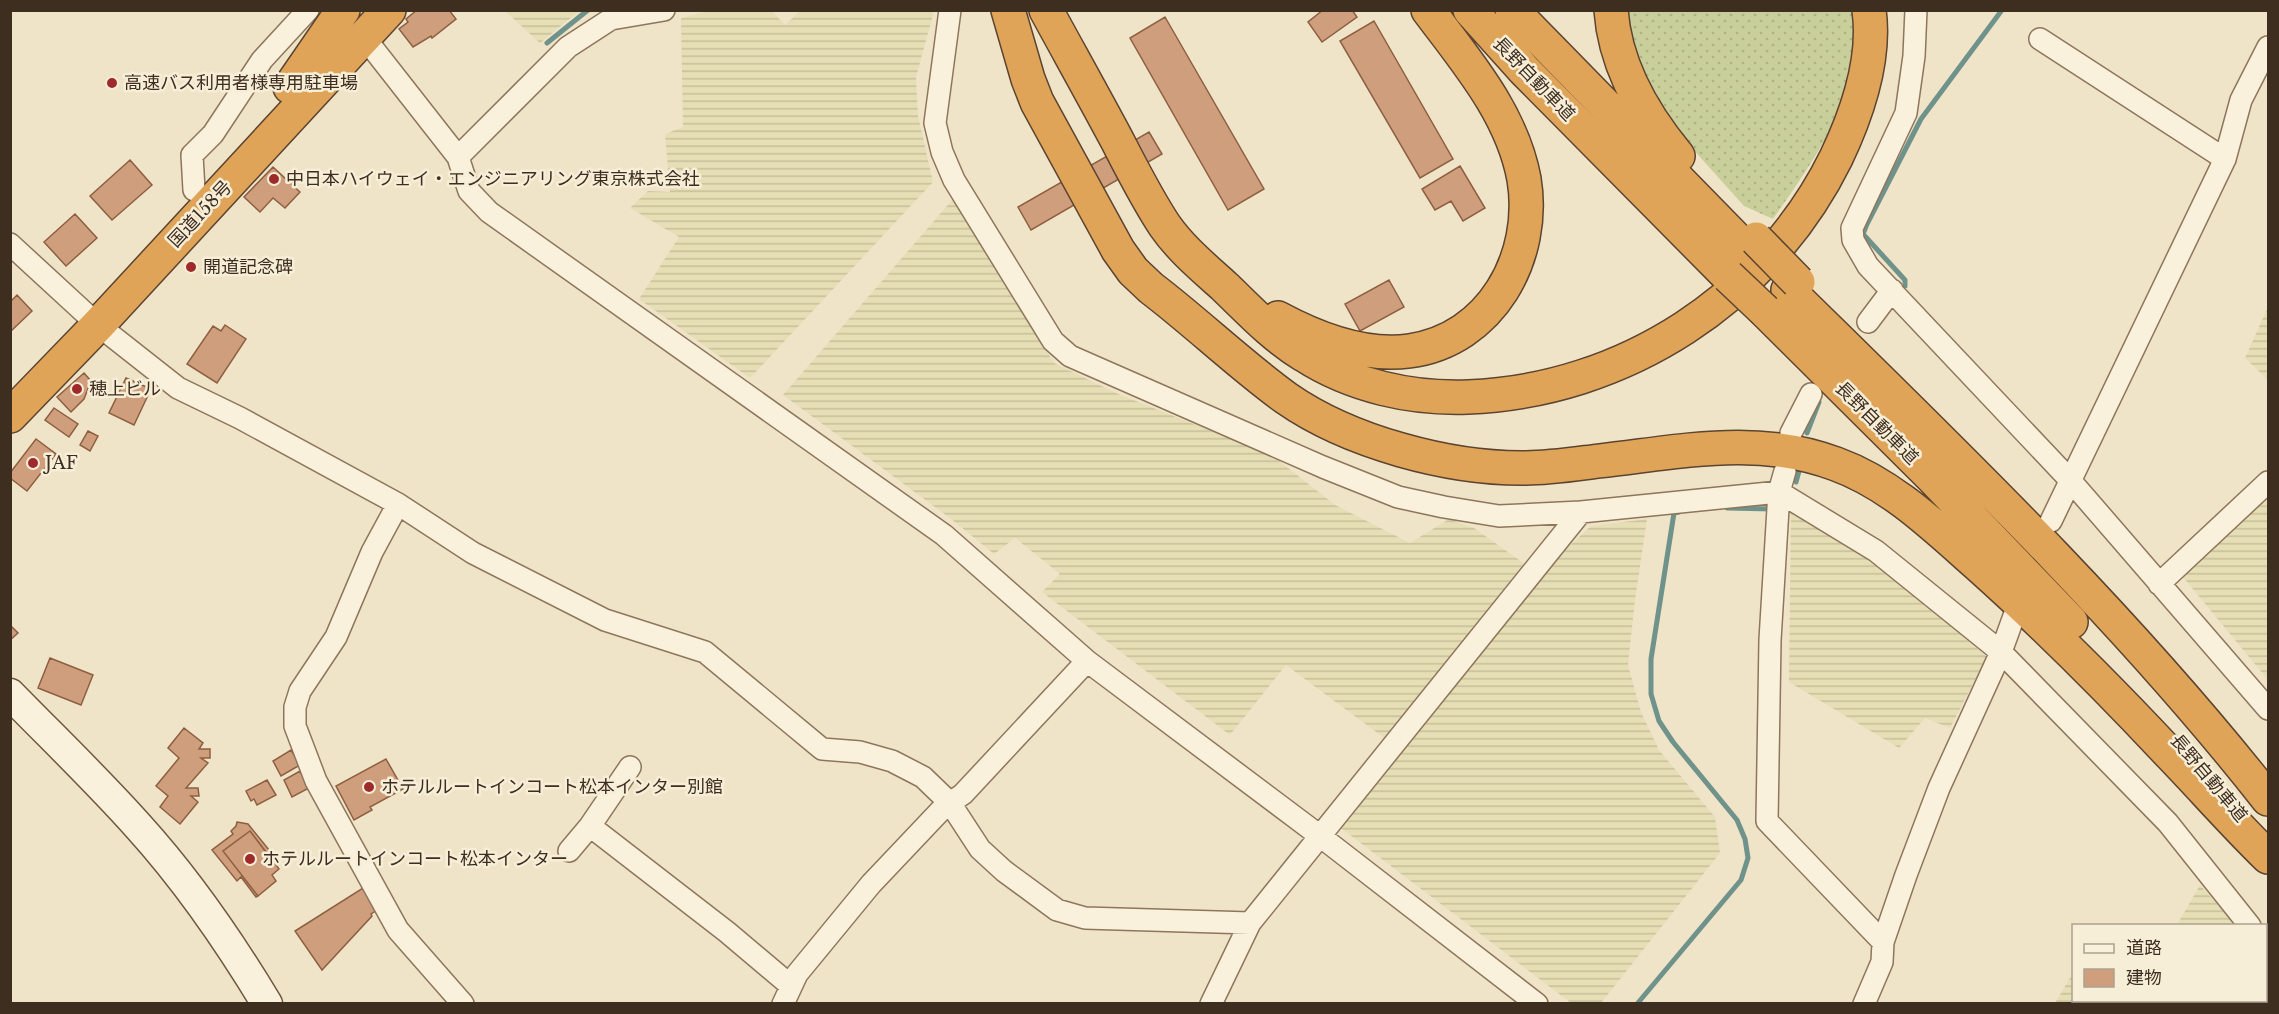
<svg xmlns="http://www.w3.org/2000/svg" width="2279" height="1014" font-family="'Libre Baskerville','Noto Sans JP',serif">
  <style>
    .farmland { fill: url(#farmland-rules) }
    .grass { fill: url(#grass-dots) }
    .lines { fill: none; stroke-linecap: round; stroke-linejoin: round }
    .stream { stroke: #6f938a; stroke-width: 5 }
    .building { fill: #cf9f7d; stroke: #8d5f41; stroke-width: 1.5 }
    .street-casing { stroke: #8d765c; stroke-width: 24 }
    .secondary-casing { stroke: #6f573f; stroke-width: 33 }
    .highway-casing { stroke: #5b4430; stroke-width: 36 }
    .street { stroke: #faf1dc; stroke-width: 21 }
    .secondary { stroke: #faf1dc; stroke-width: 30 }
    .highway { stroke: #e0a458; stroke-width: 33 }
    .highway-bridge-casing { stroke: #5b4430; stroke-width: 36; stroke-linecap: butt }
    .highway-bridge { stroke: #e0a458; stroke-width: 33 }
    .poi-dot { fill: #9e2a2b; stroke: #f7eed8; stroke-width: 2 }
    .labels { text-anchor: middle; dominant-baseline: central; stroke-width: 5; stroke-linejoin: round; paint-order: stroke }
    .street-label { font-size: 18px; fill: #3d2e20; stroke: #f7eed8 }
    .poi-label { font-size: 18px; fill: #3d2e20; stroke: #f7eed8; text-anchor: start }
  </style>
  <defs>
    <pattern id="farmland-rules" width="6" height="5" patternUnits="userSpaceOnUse" patternTransform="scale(1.5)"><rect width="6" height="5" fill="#e6deb5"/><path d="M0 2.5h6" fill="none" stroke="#c6bf9b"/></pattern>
    <pattern id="grass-dots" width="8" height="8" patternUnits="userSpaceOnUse" patternTransform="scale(1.5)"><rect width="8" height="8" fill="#c9cf9b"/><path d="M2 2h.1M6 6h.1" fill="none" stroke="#aeb285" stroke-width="1.8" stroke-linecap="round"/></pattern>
  </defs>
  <rect width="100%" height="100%" fill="#f0e4c8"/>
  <path class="farmland" d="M713,10L772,11L785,25L800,11H934L916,77L918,116L933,182L750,378L639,299L679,237L630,208L648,191L670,192L665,134L683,127L681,18Z
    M505,11H579L540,43Z
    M953,199L1054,363L1116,393L1273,456L1335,505L1410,543L1449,519L1474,528L1539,574L1591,526L1647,519L1635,600L1628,665L1641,712L1659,750L1715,817L1720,853L1601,1003H1571L1337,825L1399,749L1286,665L1230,735L1042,592L1060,574L1015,538L994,554L950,518L783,395Z
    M2268,307V380L2245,358Z
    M2268,497V680L2183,577Z
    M1791,508L1871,556L1987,657L1950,728L1925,718L1899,748L1789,682Z
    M2200,885L2236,925H2177Z
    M2073,973L2074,1000L2127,1001L2131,1003H2055Z
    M2134,1000H2220V1001L2216,1004L2132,1003Z"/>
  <path class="grass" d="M1620,10L1860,11C1856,51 1849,94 1830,130C1814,161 1793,190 1773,219L1744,206L1682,137L1649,95Z"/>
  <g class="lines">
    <path class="stream" d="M547,43L588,10
      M1905,286V280L1863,234L1867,224L1921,119L2002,10
      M1807,433L1819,402
      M1796,482L1799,471
      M1727,508L1773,509
      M1637,1004L1741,880L1748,858L1745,839L1737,820L1673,742L1659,721L1651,694V659L1674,513L1679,512"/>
  </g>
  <path class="building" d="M417,10H449L456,19L432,38L431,36L413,47L399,29L408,22L406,19Z
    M1323,10H1352L1357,17L1322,42L1308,22Z
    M1165,17L1264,189L1228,210L1130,38Z
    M1374,21L1453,159L1420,178L1340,41Z
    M1149,132L1162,154L1031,230L1018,207Z
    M130,160L152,185L112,220L90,196Z
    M1460,166L1485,208L1463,221L1451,201L1435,210L1422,189Z
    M273,167L300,192L285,208L273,198L260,212L244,197Z
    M75,214L97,238L66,266L44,242Z
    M1389,280L1404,307L1360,331L1345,304Z
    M17,295L32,311L10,332V302Z
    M225,325L246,339L217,383L187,364L213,326L221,331Z
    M84,373L91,381L84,399L71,412L57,397Z
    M126,378L151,389L134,425L109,413Z
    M54,408L78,424L69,437L45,420Z
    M88,431L98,436L90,451L80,445Z
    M36,439L56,454L27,491L10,478V473Z
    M10,625L18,633L10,640Z
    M50,658L93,675L81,705L38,688Z
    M184,728L203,743L199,749H210V758H201L208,763L186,788H198L199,796H191L198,802L180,824L160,807L168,796L156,786L179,758L168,748Z
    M291,750L300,765L281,776L273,761Z
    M386,759L403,789L370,807L372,810L354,820L336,786Z
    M300,771L309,788L292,797L284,780Z
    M267,780L276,795L257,805L254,799L251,801L246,791Z
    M237,822L248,824L278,861L274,863L250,831L223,851L258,896L256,897L241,877L237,881L212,850L233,834L231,831L236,826Z
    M250,831L279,869L272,875L276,881L258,896L223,851Z
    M363,888L377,910L371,914L372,916L322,970L295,931Z"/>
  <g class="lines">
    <defs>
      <path id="street" d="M950,10L935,123L942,152L954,180L1053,341L1070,356L1323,467L1398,497L1444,507L1499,516L1581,512L1779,492L1876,551L2001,652L2168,823L2250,926
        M1916,10L1914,56L1906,113L1852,228L1853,240L1868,266L2070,480L2268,709
        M364,37L458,157L469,191L489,212L944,535L1087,661L1320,836L1537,1004
        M2040,39L2225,159
        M458,157L568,47L611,19L664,10
        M194,190L192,155L213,134L262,60L308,10
        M10,244L98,325L178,388L240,418L398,504L473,553L605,620L705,652L822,749L860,752L892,761L923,777L950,803L980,849L1004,871L1057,910L1085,918L1250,923
        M1868,322L1892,290
        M1791,433L1811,394
        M1785,471L1779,492L1770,640L1767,821L1883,942
        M398,504L372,552L336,637L300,691L295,707V726L316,781L398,930L463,1004
        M2051,521L2225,159L2241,100L2268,47
        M2159,584L2268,482
        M590,826L727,932L791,986
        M569,851L590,826L630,767
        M2266,944L2268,948
        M783,1004L797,974L871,884L943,808L963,794L1087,661
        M1211,1004L1250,923L1581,512
        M1864,1004L1882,962L1883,942L1906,875L1939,788L2001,652L2014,616"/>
      <path id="secondary" d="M10,694C53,738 97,780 138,826C187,880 229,941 267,1004
        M2263,1004L2268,999"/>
      <path id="highway" d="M1008,10L1028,79L1037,102L1118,250L1133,271L1151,288C1197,323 1239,364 1286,398C1349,442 1449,469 1526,468C1550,468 1575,464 1599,461C1681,452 1756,434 1836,464C1891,484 1934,526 1977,564C2043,623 2106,686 2167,751C2201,786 2233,823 2268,857
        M1046,10C1070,54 1094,97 1117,140C1132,169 1147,199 1165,226C1181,249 1204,268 1225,287C1250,311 1274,337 1304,355C1352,386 1411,399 1468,397C1624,391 1767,298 1836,158C1857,114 1876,60 1869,10
        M1470,10L1524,70L1728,276
        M1512,10L1748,251
        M1611,10C1615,66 1643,114 1678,156
        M290,87L343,10
        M1788,290C1954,453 2124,616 2268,799
        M1765,311L1932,477L2071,622
        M1278,318C1317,339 1363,357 1409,351C1491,340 1537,257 1524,179C1512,114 1467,62 1428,10
        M10,416L98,325L389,10"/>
    </defs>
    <use href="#street" class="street-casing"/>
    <use href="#secondary" class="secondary-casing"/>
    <use href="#highway" class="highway-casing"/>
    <use href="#street" class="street"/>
    <use href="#secondary" class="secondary"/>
    <use href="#highway" class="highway"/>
    <defs>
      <path id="highway-bridge" d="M1756,239L1798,282
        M1728,276L1765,311"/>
    </defs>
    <use href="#highway-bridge" class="highway-bridge-casing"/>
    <use href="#highway-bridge" class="highway-bridge"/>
  </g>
  <g class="poi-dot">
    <circle cx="112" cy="83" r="6"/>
    <circle cx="274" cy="179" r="6"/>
    <circle cx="191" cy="267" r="6"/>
    <circle cx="77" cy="389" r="6"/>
    <circle cx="33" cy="463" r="6"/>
    <circle cx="369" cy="787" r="6"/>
    <circle cx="250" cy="859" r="6"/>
  </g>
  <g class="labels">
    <g class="street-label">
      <text transform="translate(1534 79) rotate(46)">長野自動車道</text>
      <text transform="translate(200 214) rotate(-47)">国道158号</text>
      <text transform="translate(1877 423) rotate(45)">長野自動車道</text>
      <text transform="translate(2209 778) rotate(50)">長野自動車道</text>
    </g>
    <g class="poi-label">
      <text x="124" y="83">高速バス利用者様専用駐車場</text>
      <text x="286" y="179">中日本ハイウェイ・エンジニアリング東京株式会社</text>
      <text x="203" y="267">開道記念碑</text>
      <text x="89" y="389">穂上ビル</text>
      <text x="45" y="463">JAF</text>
      <text x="381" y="787">ホテルルートインコート松本インター別館</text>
      <text x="262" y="859">ホテルルートインコート松本インター</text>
    </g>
  </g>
  <rect width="2279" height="1014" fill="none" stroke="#3d2e20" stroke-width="24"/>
  <rect x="2072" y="924" width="195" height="78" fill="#f7eed8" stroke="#ada18e" stroke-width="1.5"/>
  <rect x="2084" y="944" width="30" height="9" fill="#faf1dc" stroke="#ada18e" stroke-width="1.5"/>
  <text x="2126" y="954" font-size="18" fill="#3d2e20">道路</text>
  <rect x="2084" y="969" width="30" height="18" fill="#cf9f7d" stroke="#ada18e" stroke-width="1.5"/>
  <text x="2126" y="984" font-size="18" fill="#3d2e20">建物</text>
</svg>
